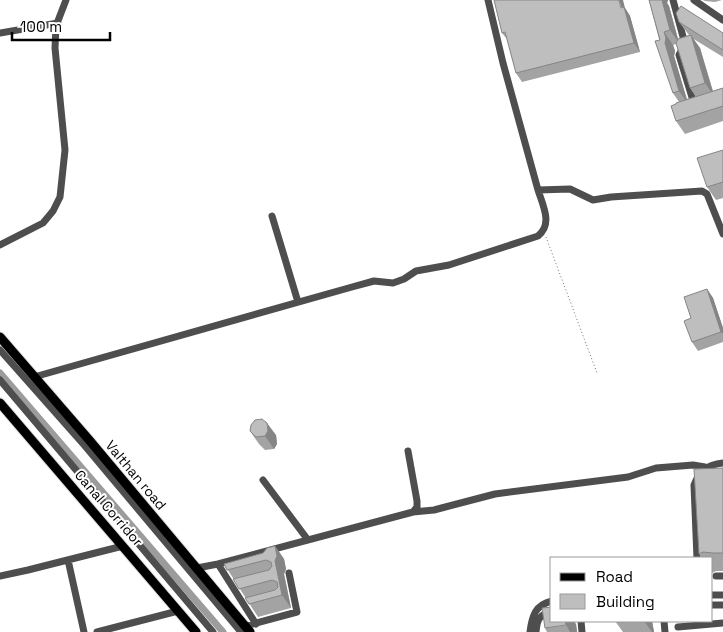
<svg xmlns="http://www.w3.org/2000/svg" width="723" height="632" font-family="'Space Grotesk',sans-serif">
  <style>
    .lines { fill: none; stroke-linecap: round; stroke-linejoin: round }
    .canal { stroke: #9c9c9c; stroke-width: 7 }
    .major-casing { stroke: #dbdbdb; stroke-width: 11 }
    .path { stroke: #707070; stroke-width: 1; stroke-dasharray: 1 2.5; stroke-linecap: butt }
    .minor { stroke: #4e4e4e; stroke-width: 7 }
    .major { stroke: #000; stroke-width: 9 }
    .wall { fill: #a3a3a3; fill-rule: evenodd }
    .shaded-wall { fill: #858585 }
    .building { fill: #bebebe; stroke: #858585 }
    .labels { text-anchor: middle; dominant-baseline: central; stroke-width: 4; stroke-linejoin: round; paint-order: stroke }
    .street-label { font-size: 14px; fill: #000; stroke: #fff }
  </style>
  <rect width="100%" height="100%" fill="#fff"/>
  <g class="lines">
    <path class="canal" d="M0,373L223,632"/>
    <defs>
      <path id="major" d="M0,337L90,441L250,632
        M0,403L196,632"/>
    </defs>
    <use href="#major" class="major-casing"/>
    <path class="path" d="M546,237L597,373"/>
    <path class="minor" d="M488,0L503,63L538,190L570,189L593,200L611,197L702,191L707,194L723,234
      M673,0L685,44L679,55L695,107
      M694,0L723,20
      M0,33L58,23
      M272,216L298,302
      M0,245L43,223L53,211L60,197L65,150L55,48L56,26L66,0
      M0,350L85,446L241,632
      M34,377L352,287L374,281L393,283L404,279L416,271L449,265L538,236C553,224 543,206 538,190
      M0,380L213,632
      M263,480L308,540
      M413,512L434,510L495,494L628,477L656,468L693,465L705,467
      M697,558L694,485C700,470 707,465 723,463
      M68,560L84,632
      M218,564L256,624
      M197,568L218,564L413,512L417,507V501L408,451
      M0,576L28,570L123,546
      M716,576H723
      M712,595H723
      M712,605H723
      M581,621L582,632
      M664,621L665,632
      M245,626L297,612L289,573
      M678,627L723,623
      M97,632L178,611
      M530,632C532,616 535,605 552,601
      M536,632C537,620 539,614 552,612"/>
    <use href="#major" class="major"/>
  </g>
  <path class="wall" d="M649,0H668L667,3L669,6L678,39L689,35L679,22L723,33V57L692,38L700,48L713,91L723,88V121L685,134L676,121V104L679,102L673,93ZM676,44L690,88L696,97L687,99L674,56L675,51L673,45Z
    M703,0H722L715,2L705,1Z
    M625,8L630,16L640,52L522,82L516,73L507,39L502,33Z
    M723,150V198L716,200L707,187Z
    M707,289L713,298L723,328V342L698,351L692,342L691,318Z
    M250,431L276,435L277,444L274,449L265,450L259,444Z
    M723,468V571H716L712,573V558H702L699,554Z
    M275,546L284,559L286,569L284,574L291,608L258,617L224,564L263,553Z
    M615,621H652L654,632H623Z
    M576,624L577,632H547L545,628Z"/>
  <path class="shaded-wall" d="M619,0H623L625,8L630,16L640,52L634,43Z
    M662,0H668L667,3L669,6L679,43L670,30Z
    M664,32L673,45L675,51L674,56L688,104L679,91L665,43Z
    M691,35L700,48L714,96L705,83Z
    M707,289L713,298L723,328V334L721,332Z
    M267,423L276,435L277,444L274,449L265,436Z
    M275,546L284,559L286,569L284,574L291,608L282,595L275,561Z
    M565,621H574L576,624L577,632H570L566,625Z
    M644,621H652L654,632H652Z"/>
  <path class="building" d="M494,0H619L621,8L624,7L634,43L516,73L505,32L502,33Z
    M649,0H662L670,30L664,32L666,38L665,43L679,91L673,93L655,41L660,40Z
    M681,6L723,33V50L679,22L676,13Z
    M691,35L705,83L690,88L676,43L678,39Z
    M723,88V106L676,121L671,106L676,104V103Z
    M723,150V182L707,187L697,158Z
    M707,289L721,332L692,342L684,321L691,318L684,297Z
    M262,419L267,423L268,431L265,436L256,437L250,431L251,425L255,420Z
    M723,468V553H713L703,552L699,554L694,469Z
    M275,546L277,556L275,561L282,595L249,604L245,598L275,590L278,587L277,582L272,580L239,589L233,579L269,570L272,566L271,562L266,560L227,570L224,564L263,553L267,548Z
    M552,607V621H565L566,625L545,628L542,608Z"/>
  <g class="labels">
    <g class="street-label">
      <text transform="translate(136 475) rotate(50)">Valthan road</text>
      <text transform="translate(109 508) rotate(49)">Canal Corridor</text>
    </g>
  </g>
  <rect x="550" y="557" width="162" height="65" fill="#ffffff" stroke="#999999"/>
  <rect x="560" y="573" width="25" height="8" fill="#000000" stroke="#999999"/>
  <text x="596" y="582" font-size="15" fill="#000000">Road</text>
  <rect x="560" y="594" width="25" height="15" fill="#bebebe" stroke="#999999"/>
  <text x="596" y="607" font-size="15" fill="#000000">Building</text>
  <path d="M12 32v8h98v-8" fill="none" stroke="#000000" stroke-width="2.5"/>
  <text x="20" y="32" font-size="15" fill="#000000" stroke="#ffffff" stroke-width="4" paint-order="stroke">100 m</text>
</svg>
